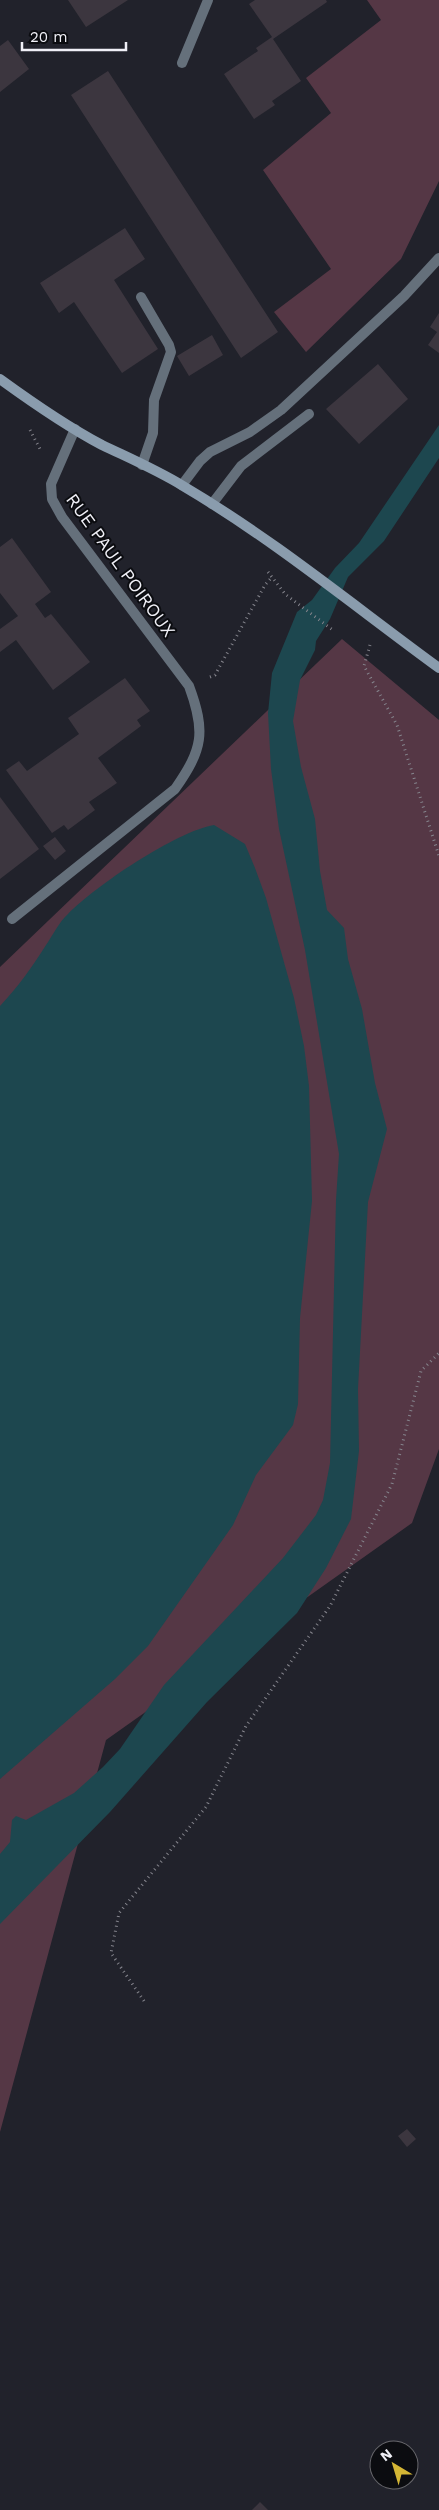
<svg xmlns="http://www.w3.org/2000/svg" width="439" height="2510" font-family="'Work Sans',sans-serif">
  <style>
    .green { fill: #553745 }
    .water { fill: #1d474f }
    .building { fill: #3c363f }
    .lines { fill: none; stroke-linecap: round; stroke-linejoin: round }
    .path { stroke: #85858d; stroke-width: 3; stroke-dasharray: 1 4; stroke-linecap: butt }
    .lane { stroke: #65707b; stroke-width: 10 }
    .street { stroke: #65707b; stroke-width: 10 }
    .secondary { stroke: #8a9cad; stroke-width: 10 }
    .labels { text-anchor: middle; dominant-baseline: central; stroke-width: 4; stroke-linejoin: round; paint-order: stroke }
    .street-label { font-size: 18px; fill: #f0f0f7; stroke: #0b0c10 }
  </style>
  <rect width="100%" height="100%" fill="#21222b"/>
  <path class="green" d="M367,0H439V181L401,259L306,352L274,312L331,269L263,170L331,113L306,78L381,20Z
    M342,639L439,720V1449L412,1523L106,1740L0,2132V967Z"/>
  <path class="water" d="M439,425V458L384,541L348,577L330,619L316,641L315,650L300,680L293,721L301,767L315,819L320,871L327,910L344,928L348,959L362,1009L375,1083L387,1129L368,1202L358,1389L359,1451L351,1519L326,1568L297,1613L207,1702L110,1812L0,1924V1854L10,1842L12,1820L16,1816L26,1820L74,1793L103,1767L120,1749L164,1685L283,1558L316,1515L323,1500L330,1463L336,1200L339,1154L305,950L279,829L271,769L268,713L272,673L297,612L312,600L335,568L359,543Z
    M214,825L245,844L255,868L266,898L294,998L304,1046L309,1086L312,1201L300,1318L298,1404L293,1425L256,1475L233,1525L148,1646L115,1679L0,1779V1006C18,987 32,967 46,945C53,935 59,922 68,914C95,886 177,831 214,825Z"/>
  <path class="building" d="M68,0H128L86,27Z
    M255,0H326L327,2L273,39L301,81L272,101L275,105L254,119L224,74L258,51L256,48L272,37L249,4Z
    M8,40L29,69L0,92V46Z
    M108,71L278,332L241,358L71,95Z
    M125,228L145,259L114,280L158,349L122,373L74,302L59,313L40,283Z
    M439,313V353L428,345L437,332L430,327Z
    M212,335L223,355L189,376L177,356Z
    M378,364L408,399L359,444L326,409Z
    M12,538L51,592L35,604L45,618L51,614L90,662L53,690L16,640L0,652V629L18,616L0,593V547Z
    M125,678L150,711L137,720L141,726L98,758L117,783L89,802L95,810L68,830L64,825L52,833L6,770L19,761L27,771L79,734L68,718Z
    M0,797L39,849L0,879Z
    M55,837L66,851L55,860L43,846Z
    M407,2129L416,2139L407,2147L398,2136Z
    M260,2502L268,2510H252Z"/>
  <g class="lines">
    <path class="path" d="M30,430L40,449
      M268,572L285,594L334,631
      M370,645L364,666L397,725L439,856
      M210,677L215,675L265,585L272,577
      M144,2001L111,1953L119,1913L206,1807L246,1726L330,1606L392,1484L421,1371L439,1353"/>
    <path class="lane" d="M141,297L169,345L171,352L154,400L153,433L142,465
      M182,485L200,461L210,452L250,432L281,410L404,296L439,258
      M212,504L241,466L309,414"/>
    <path class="street" d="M182,63L208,0
      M12,919L175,789C203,749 206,732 189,686L62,517L52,499L51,484L75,429"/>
    <path class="secondary" d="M0,379C33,403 66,426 102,445C129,458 157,470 183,486C273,539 354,606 439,668"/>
  </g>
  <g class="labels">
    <g class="street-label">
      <text transform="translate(121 565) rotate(54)">RUE PAUL POIROUX</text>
    </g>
  </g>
  <g transform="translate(394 2465) rotate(322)"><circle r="24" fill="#0b0c10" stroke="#67676c"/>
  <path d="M0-4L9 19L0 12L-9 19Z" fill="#d4b635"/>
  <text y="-8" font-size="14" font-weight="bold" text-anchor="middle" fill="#f0f0f7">N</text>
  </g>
  <path d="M22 42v8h104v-8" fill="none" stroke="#f0f0f7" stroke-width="2.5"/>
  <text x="30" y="42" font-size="15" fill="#f0f0f7" stroke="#0b0c10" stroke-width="4" paint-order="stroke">20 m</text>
</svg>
